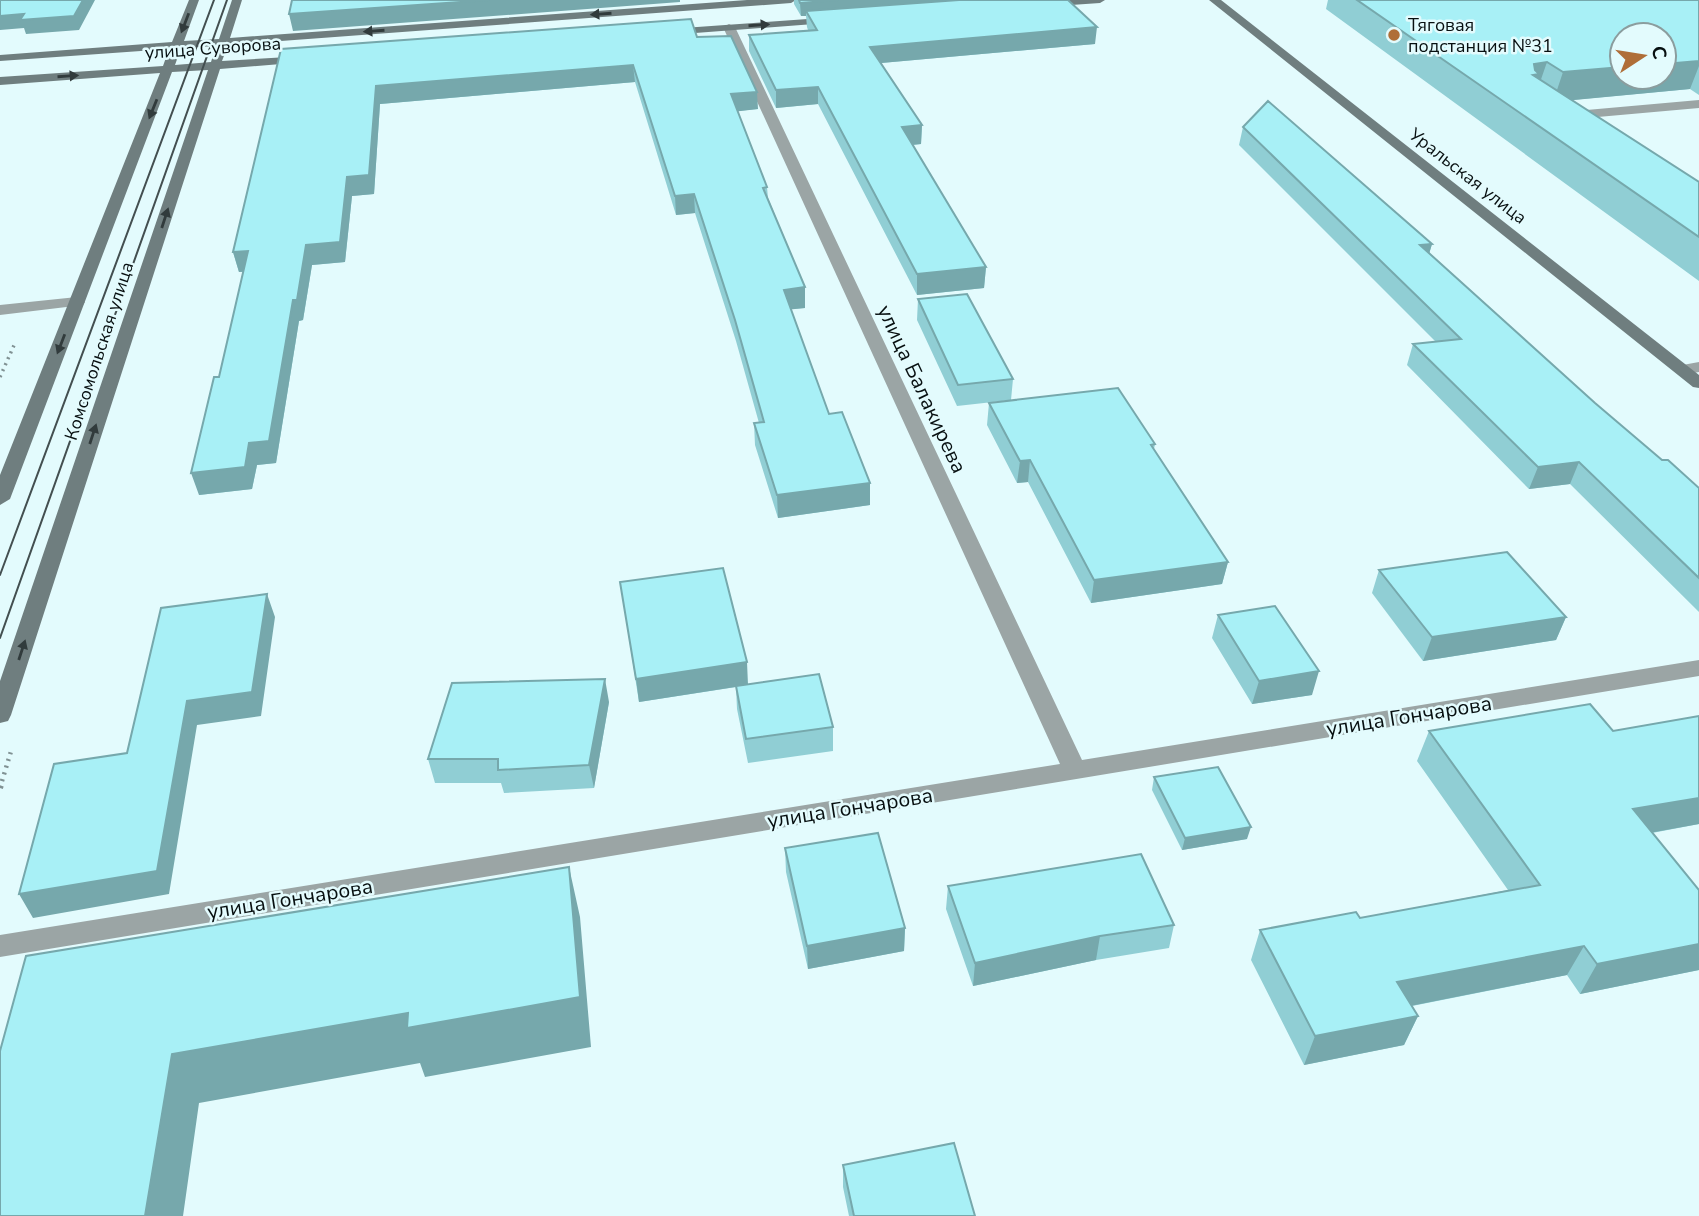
<svg xmlns="http://www.w3.org/2000/svg" width="1699" height="1216" font-family="'Nunito Sans',sans-serif">
  <style>
    .lines { fill: none; stroke-linecap: round; stroke-linejoin: round }
    .path-far2 { stroke: #809193; stroke-width: 3.5; stroke-dasharray: 2 4.5; stroke-linecap: butt }
    .path-far1 { stroke: #809193; stroke-width: 4.5; stroke-dasharray: 2 5; stroke-linecap: butt }
    .path { stroke: #809193; stroke-width: 6; stroke-dasharray: 2.5 7; stroke-linecap: butt }
    .lane { fill: #9ba5a5; fill-rule: evenodd }
    .street { fill: #9ba5a5; fill-rule: evenodd }
    .secondary { fill: #6f7e7f; fill-rule: evenodd }
    .tram { stroke: #434f50; stroke-width: 2 }
    .wall { fill: #90ced4 }
    .shaded-wall { fill: #76a8ac }
    .building { fill: #a8f0f6; stroke: #76a8ac; stroke-width: 2 }
    .oneway { fill: #313b3c }
    .poi-dot { fill: #af6e38; stroke: #e3fbfd; stroke-width: 2.5 }
    .labels { text-anchor: middle; dominant-baseline: central; stroke-width: 5; stroke-linejoin: round; paint-order: stroke }
    .far-poi-label { font-size: 18px; fill: #070f10; stroke: #e3fbfd; text-anchor: start }
    .far-street-label { font-size: 18px; fill: #070f10; stroke: #e3fbfd }
    .street-label { font-size: 21px; fill: #070f10; stroke: #e3fbfd }
  </style>
  <rect width="100%" height="100%" fill="#e3fbfd"/>
  <g class="lines">
    <path class="path-far2" d="M0,377L15,343"/>
    <path class="path-far1" d="M2,781L12,748"/>
    <path class="path" d="M0,788L3,779"/>
    <path class="lane" d="M1699,100V108L1564,120L1558,116L1564,112Z"/>
    <path class="street" d="M729,24L735,27L1082,760L1699,660V676L0,957V935L1060,764L723,27Z
      M77,297L85,302L83,305L0,315V305Z
      M1699,362V372L1683,375L1675,370L1677,366Z"/>
    <path class="secondary" d="M189,0H199L184,41L219,39L232,0H242L230,38L747,0H796L791,3L228,45L222,61L305,56L311,59L305,62L220,69L11,715L8,721L0,723V681L208,70L172,72L10,499L0,505V475L160,73L0,85V77L163,66L169,49L0,61V55L172,42ZM216,46L211,62L175,65L181,48Z
      M1054,0H1105L1100,3L1042,7L1037,4Z
      M1209,0H1221L1699,375V388L1693,387Z
      M836,17L840,18V22L669,35L663,32L669,29Z"/>
    <path class="tram" d="M0,575L214,0
      M0,638L227,0"/>
  </g>
  <path class="wall" d="M794,0H1068L1095,44L881,63L922,125L921,144L912,145L986,267L984,288L917,295L818,104L776,108L749,51V35L808,30L807,27L806,16H801L794,4Z
    M1328,0H1699V95L1690,89L1572,100L1699,182V281L1326,9Z
    M697,37L758,109L737,111L767,187L768,198L805,287V308L791,309L829,414L870,505L778,518L755,445L754,423H759L736,341L695,213L676,215L635,82L380,104L374,194L352,196L345,262L312,265L303,320L299,321L276,463L257,465L252,489L199,495L219,377L243,272H239L233,252L281,49Z
    M1243,127L1432,244L1429,254L1595,403L1662,460L1699,488V612L1570,484L1529,489L1407,365L1413,344L1436,342L1239,145Z
    M918,299L1013,379L1011,400L957,406L917,320Z
    M989,403L1155,444L1154,449L1228,562L1222,584L1091,603L1028,482L1017,483L987,425Z
    M1379,570L1566,617L1556,640L1423,661L1372,593Z
    M620,582L748,684L833,727V751L748,763L737,709L736,687L639,702Z
    M1218,615L1312,695L1252,704L1212,638Z
    M609,702L594,788L504,793L501,783H435L428,759Z
    M1699,716V824L1652,833L1699,890V970L1580,994L1567,975L1412,1006L1418,1016L1404,1045L1304,1065L1251,960L1260,930L1360,918L1508,890L1417,761L1429,731H1613Z
    M1154,777L1247,839L1182,850L1152,790Z
    M785,848L905,928L904,951L808,969L786,872Z
    M948,886L1174,925L1169,948L1096,960L973,986L946,909Z
    M843,1165L975,1216H849L843,1187Z"/>
  <path class="shaded-wall" d="M83,0H95L79,30L26,34L24,28L0,30V16Z
    M489,0H680V2L293,31L289,14Z
    M838,0H1020L806,11V16H801L800,3Z
    M1097,27L1095,44L870,64V47Z
    M1699,61V66L1690,89L1553,102L1563,72L1622,67V77H1664V64Z
    M1547,62L1537,91H1534V64Z
    M633,65L635,82L380,104L374,194L352,196L345,262L312,265L303,320L299,321L276,463L257,465L252,489L199,495L191,473L249,443L293,300L306,245L347,177L376,86Z
    M818,87V104L776,108V90Z
    M757,92L758,109L732,112L731,94Z
    M922,125L921,144L901,146L902,127Z
    M694,194L695,213L676,215L675,196Z
    M1432,244L1426,264L1420,245Z
    M248,251L254,271L239,272L233,252Z
    M986,267L984,288L917,295V274Z
    M805,287V308L785,310L784,290Z
    M1030,460L1028,482L1017,483L1020,461Z
    M1579,462L1570,484L1529,489L1538,467Z
    M870,483V505L778,518L777,495Z
    M1228,562L1222,584L1091,603L1094,580Z
    M267,594L275,617L261,716L197,725L169,894L33,918L19,894L187,701Z
    M1566,617L1556,640L1423,661L1432,637Z
    M747,662L748,685L639,702L636,679Z
    M1319,671L1312,695L1252,704L1259,681Z
    M605,679L609,702L594,788L589,765Z
    M1699,798V824L1616,839L1633,809Z
    M1251,827L1247,839L1182,850L1185,838Z
    M569,867L580,917L591,1047L425,1077L420,1063L199,1103L183,1216H145L172,1054Z
    M905,928L904,951L808,969L807,946Z
    M1100,936L1096,960L973,986L975,963Z
    M1699,944V970L1580,994L1597,964Z
    M1584,946L1567,975L1385,1011L1397,982Z
    M1418,1016L1404,1045L1304,1065L1315,1036Z"/>
  <path class="building" d="M0,0H83L74,16L20,20L24,14L0,16Z
    M292,0H489L289,14Z
    M799,0H838L800,3Z
    M959,0H1068L1097,27L870,47L922,125L902,127L986,267L917,274L818,87L776,90L749,35L817,30L806,11Z
    M1357,0H1699V61L1664,64V35H1622V67L1563,72L1547,62L1534,64L1535,70L1539,74L1533,75L1699,182V237Z
    M691,19L697,37L731,36L757,92L731,94L767,187L763,188L805,287L784,290L829,414L842,412L870,483L777,495L754,423L764,422L735,320L694,194L675,196L633,65L376,86L369,175L347,177L340,242L306,245L297,300H293L269,441L249,443L245,467L191,473L214,377H219L248,251L233,252L281,49Z
    M1268,101L1432,244L1420,245L1595,403L1662,460H1668L1699,488V578L1579,462L1538,467L1413,344L1461,339L1243,127Z
    M967,294L1013,379L958,385L918,299Z
    M1118,388L1155,444L1151,445L1228,562L1094,580L1030,460L1020,461L989,403Z
    M1507,552L1566,617L1432,637L1379,570Z
    M723,568L747,662L636,679L620,582Z
    M267,594L252,692L187,701L157,871L19,894L54,764L127,753L161,608Z
    M1275,606L1319,671L1259,681L1218,615Z
    M819,674L833,727L746,739L736,686Z
    M605,679L589,765L498,770V759H428L452,683Z
    M1590,704L1613,731L1699,716V798L1633,809L1699,890V944L1597,964L1584,946L1397,982L1418,1016L1315,1036L1260,930L1356,912L1360,918L1540,885L1429,731Z
    M1218,767L1251,827L1185,838L1154,777Z
    M878,833L905,928L807,946L785,848Z
    M1141,854L1174,925L1100,936L975,963L948,886Z
    M569,867L580,997L407,1028L408,1013L172,1054L145,1216H0V1051L26,956Z
    M954,1143L975,1216H854L843,1165Z"/>
  <defs><path id="oneway-solid" d="M-6-.8H1V-3.2L6.5 0L1 3.2V.8H-6Z" transform="scale(1.75)"/></defs>
  <g class="oneway">
    <use href="#oneway-solid" transform="translate(601 14) rotate(176)"/>
    <use href="#oneway-solid" transform="translate(185 23) rotate(111)"/>
    <use href="#oneway-solid" transform="translate(759 25) rotate(-4)"/>
    <use href="#oneway-solid" transform="translate(374 31) rotate(176)"/>
    <use href="#oneway-solid" transform="translate(68 76) rotate(-4)"/>
    <use href="#oneway-solid" transform="translate(153 109) rotate(112)"/>
    <use href="#oneway-solid" transform="translate(165 218) rotate(-72)"/>
    <use href="#oneway-solid" transform="translate(61 344) rotate(111)"/>
    <use href="#oneway-solid" transform="translate(93 434) rotate(-72)"/>
    <use href="#oneway-solid" transform="translate(22 650) rotate(-72)"/>
  </g>
  <circle class="poi-dot" cx="1394" cy="35" r="7"/>
  <g class="labels">
    <g class="far-poi-label">
      <text x="1408" y="25">Тяговая<tspan x="1408" dy="21">подстанция №31</tspan></text>
    </g>
    <g class="far-street-label">
      <text transform="translate(213 48) rotate(-4)">улица Суворова</text>
      <text transform="translate(1468 176) rotate(38)">Уральская улица</text>
      <text transform="translate(99 351) rotate(-72)">Комсомольская улица</text>
    </g>
    <g class="street-label">
      <text transform="translate(922 389) rotate(65)">улица Балакирева</text>
      <text transform="translate(1409 716) rotate(-9)">улица Гончарова</text>
      <text transform="translate(850 808) rotate(-9)">улица Гончарова</text>
      <text transform="translate(290 899) rotate(-9)">улица Гончарова</text>
    </g>
  </g>
  <g transform="translate(1643 56) rotate(78)"><circle r="33" fill="#e3fbfd" stroke="#8b9d9e" stroke-width="2"/>
  <path d="M0-5L12 26L0 18L-12 26Z" fill="#af6e38"/>
  <text y="-10" font-size="19" font-weight="bold" text-anchor="middle" fill="#070f10">С</text>
  </g>
</svg>
